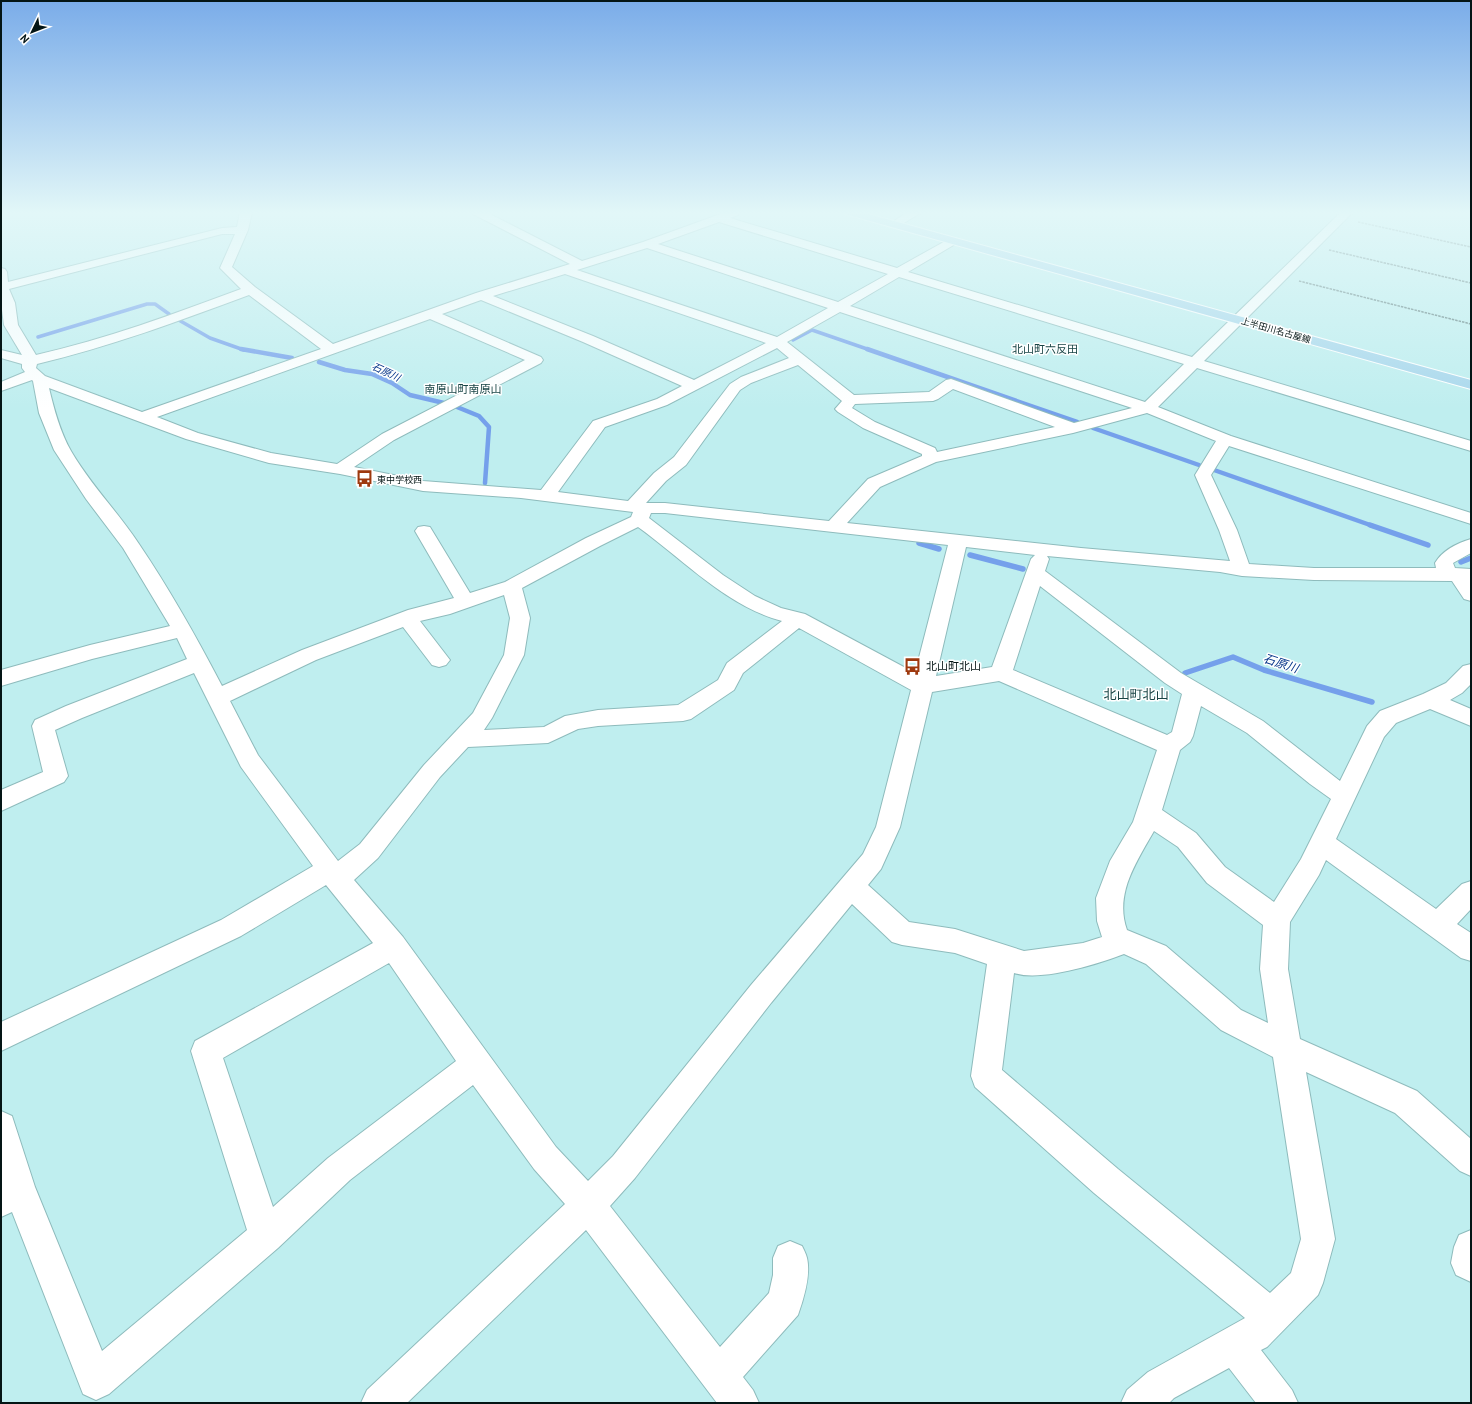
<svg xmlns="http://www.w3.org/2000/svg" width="1472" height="1404" font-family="'PT Sans','Noto Sans JP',sans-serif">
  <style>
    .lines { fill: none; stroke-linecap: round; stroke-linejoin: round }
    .stream-far2 { stroke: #75a0eb; stroke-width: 3.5 }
    .stream-far1 { stroke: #75a0eb; stroke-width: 4.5 }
    .stream { stroke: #75a0eb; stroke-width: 5.5 }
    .minor-casing { stroke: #8ebbbc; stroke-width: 2 }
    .major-casing { stroke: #fff; stroke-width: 2 }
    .path { stroke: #607f80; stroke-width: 1.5; stroke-dasharray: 2.5 1; stroke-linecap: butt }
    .minor { fill: #fff; fill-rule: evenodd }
    .major { fill: #a9d7ec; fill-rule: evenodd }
    .labels { text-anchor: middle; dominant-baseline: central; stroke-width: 3; stroke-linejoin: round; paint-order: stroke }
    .far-street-label { font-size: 9px; fill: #041515; stroke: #fff }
    .far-poi-label { font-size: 9px; fill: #041515; stroke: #fff; text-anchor: start }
    .far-water-label { font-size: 10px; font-style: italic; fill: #033388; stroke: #fff }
    .far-quarter-label { font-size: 11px; fill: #184445; stroke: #fff }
    .poi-label { font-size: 11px; fill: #041515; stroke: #fff; text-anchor: start }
    .water-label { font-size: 12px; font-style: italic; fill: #033388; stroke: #fff }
    .quarter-label { font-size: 13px; fill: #184445; stroke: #fff }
  </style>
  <rect width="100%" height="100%" fill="#bfeeef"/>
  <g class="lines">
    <path class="stream-far2" d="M177,319L210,338L244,350
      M38,337L147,304H155L169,314
      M793,340L812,330L870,350"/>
    <path class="stream-far1" d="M241,349L292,358
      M867,349L1077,422
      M319,362L345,370L372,374L392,383L410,395L444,403
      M457,407L479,416L489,427L485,483
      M1093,428L1199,465
      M1214,470L1373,526"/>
    <path class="stream" d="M1370,525L1428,545
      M919,543L939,549
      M970,555L1023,569
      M1461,562L1471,558
      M1185,673L1233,657L1264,670L1372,702"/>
    <defs>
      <path id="minor" d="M240,212H252L248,230L232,267L255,287L333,344L476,293L570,264L473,214L471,212H486L582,261L643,242L726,212H739L738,215L730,218L897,268L949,239H957L959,241L957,243L908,272L1192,357L1341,212H1353L1204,361L1471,441V451L1197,368L1158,407L1231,436L1471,513V524L1229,446L1211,475L1237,530L1249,564L1314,568H1436L1435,563C1442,551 1457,543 1471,539V553L1453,563L1455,568L1471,569V601L1464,599L1452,581L1314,580L1242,576L1220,572L1047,556L1049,559L1045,571L1181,673L1263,721L1340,781L1367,726L1380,711L1423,694L1446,683L1463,666L1471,664V684L1462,693L1450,700L1471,709V726L1430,709L1396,723L1384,737L1336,839L1436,909L1462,884L1471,881V909L1457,924L1471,933V961L1461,958L1326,860L1319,875L1290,922L1288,969L1300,1039L1417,1091L1471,1139V1176L1460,1171L1395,1113L1306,1072L1335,1239L1323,1283L1318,1295L1267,1347L1261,1350L1292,1390L1298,1403H1256L1229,1368L1174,1398L1169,1403H1121L1127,1390L1148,1372L1245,1318L1094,1193L975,1087L971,1076L987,964L955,953L902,945L892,942L852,904L771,1003L635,1178L610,1206L720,1347L769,1293L773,1275V1258L778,1246L790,1241L802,1246C804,1250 806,1254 807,1258C811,1275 804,1298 798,1315L743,1377L753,1390L759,1403H717L586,1230L407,1403H361L367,1390L565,1204L534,1169L473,1085L350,1180L278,1248L109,1394L96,1400L83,1394L12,1212L1,1217V1111L12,1116L35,1187L102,1351L247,1230L191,1051L195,1041L373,943L326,885L241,936L1,1051V1022L221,920L313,866L241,767L194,673L82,718L55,730L68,776L64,782L1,811V790L43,772L32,726L35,720L66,706L187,659L177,638L92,659L1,686V670L90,645L170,626L123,548L86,499L54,450L39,413L33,381L32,380L1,391V382L25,372L22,368V364L1,358V350L22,355L4,325L1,302V268L5,269L7,272L8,282L222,228L237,227ZM719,222L888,274L838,302L658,244ZM222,234H235L220,268L241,289C174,314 106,339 36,355L18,325L15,303L9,289ZM647,248L828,308L777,337L577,270ZM565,274L766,343L694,380L593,336L493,296ZM899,277L1184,364L1145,402L850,306ZM249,295L321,349L142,412L45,376L36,368L37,364C109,347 179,321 249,295ZM481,300L583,342L682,386L657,399L593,421L541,490L423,481L354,467L394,440L541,363L543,360L541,357L442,314ZM840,312L1132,408L1074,423L951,379L946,380L929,392L854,395L787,342ZM430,319L525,360L382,434L337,464L271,453L198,433L157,417ZM777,348L789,358L741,377L730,384L674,457L654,473L628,501L558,492L605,427L667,405ZM798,365L842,401L835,409L838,412L863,428L922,454V456L868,479L829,521L665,503H646L666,481L686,465L740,390L751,383ZM49,388L186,439L269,463L340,474L423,491L521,498L633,512L631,517L586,538L505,582L470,593L430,527L424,526L418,527L415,531L454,598L408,610L302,650L222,686C197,638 170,590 139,544C118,512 90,484 71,451C60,432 54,409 49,388ZM953,389L1055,427L937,452L935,448L875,422L852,408L855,404L933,401L938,399ZM1147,413L1216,441L1195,475L1219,530L1230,561L1081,548L847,523L880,487L936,462L1073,433ZM651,513H665L948,545L915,673L805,614L781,608L755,596L723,575L649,518ZM638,527C684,560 726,606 782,621L727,663L718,680L678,705L598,710L565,716L544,727L484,730L492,718L524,655L530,618L522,588L600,546ZM966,547L1035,555L1031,559L992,667L936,676ZM1040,586L1165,683L1182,694L1172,732L1167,735L1013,670ZM504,595L510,618L504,655L473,713L424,765L360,844L338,861L258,755L230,701L316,660L403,627L432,665L439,667L446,665L450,660L420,621L450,614ZM799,628L911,690L876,827L863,854L751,985L613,1156L588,1181L556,1147L403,937L354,880L378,858L440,777L468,747L548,743L578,729L598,726L683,721L691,719L734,690L743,673ZM999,681L1157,750L1133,822L1110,861L1096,898L1097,921L1102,937L1083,943L1024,951L955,929L909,922L868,885L881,869L900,827L932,692ZM1201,706L1247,733L1310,784L1331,799L1301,859L1274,902L1225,867L1196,833L1162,810L1180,750L1190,742L1193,736ZM1154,831L1178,847L1207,883L1263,925L1260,969L1268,1023L1241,1010L1166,946L1127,930C1114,894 1137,861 1154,831ZM1124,954L1146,964L1221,1030L1273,1057L1301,1239L1291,1273L1270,1293L1118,1169L1002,1070L1014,973C1041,982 1098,964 1124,954ZM389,963L456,1061L328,1158L273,1207L223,1058Z
        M908,212H922L904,223H896L894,221Z
        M1471,1230V1282L1456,1275L1451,1263L1454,1247L1459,1235Z"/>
      <path id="major" d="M843,212H861L1471,380V389L845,214Z"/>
    </defs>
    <use href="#minor" class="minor-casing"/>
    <use href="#major" class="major-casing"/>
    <path class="path" d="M1358,222L1471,247
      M1329,250L1471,283
      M1299,281L1471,324"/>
    <use href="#minor" class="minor"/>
    <use href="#major" class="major"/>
  </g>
  <linearGradient id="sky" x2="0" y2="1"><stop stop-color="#7aace9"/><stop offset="0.52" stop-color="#e2f7f8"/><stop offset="1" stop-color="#e2f7f8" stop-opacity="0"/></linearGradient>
  <rect width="1472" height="409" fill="url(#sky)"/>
  <defs>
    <symbol id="bus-bare" viewBox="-9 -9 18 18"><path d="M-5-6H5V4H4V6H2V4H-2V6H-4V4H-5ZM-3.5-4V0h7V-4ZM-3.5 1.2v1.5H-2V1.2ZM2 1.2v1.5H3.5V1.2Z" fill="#9e390e" stroke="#fff" stroke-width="2.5" paint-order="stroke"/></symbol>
  </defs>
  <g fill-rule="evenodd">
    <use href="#bus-bare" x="352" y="466" width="25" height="25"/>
    <use href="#bus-bare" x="900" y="654" width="25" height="25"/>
  </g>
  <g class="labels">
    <g class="far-street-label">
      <text transform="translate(1276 330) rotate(16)">上半田川名古屋線</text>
    </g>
    <g class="far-poi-label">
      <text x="377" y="479">東中学校西</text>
    </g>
    <g class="far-water-label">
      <text transform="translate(386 372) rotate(25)">石原川</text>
    </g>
    <g class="far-quarter-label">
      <text x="1045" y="349">北山町六反田</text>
      <text x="463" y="389">南原山町南原山</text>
    </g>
    <g class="poi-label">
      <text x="926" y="666">北山町北山</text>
    </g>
    <g class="water-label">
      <text transform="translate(1281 663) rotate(18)">石原川</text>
    </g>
    <g class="quarter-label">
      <text x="1136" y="694">北山町北山</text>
    </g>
  </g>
  <rect width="1472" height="1404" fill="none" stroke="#041515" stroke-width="4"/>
  <g transform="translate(32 32) rotate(227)" stroke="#ffffff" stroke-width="3" paint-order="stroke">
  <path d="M0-3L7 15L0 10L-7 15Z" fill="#041515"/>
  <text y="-6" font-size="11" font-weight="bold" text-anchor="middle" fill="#041515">N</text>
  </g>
</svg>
